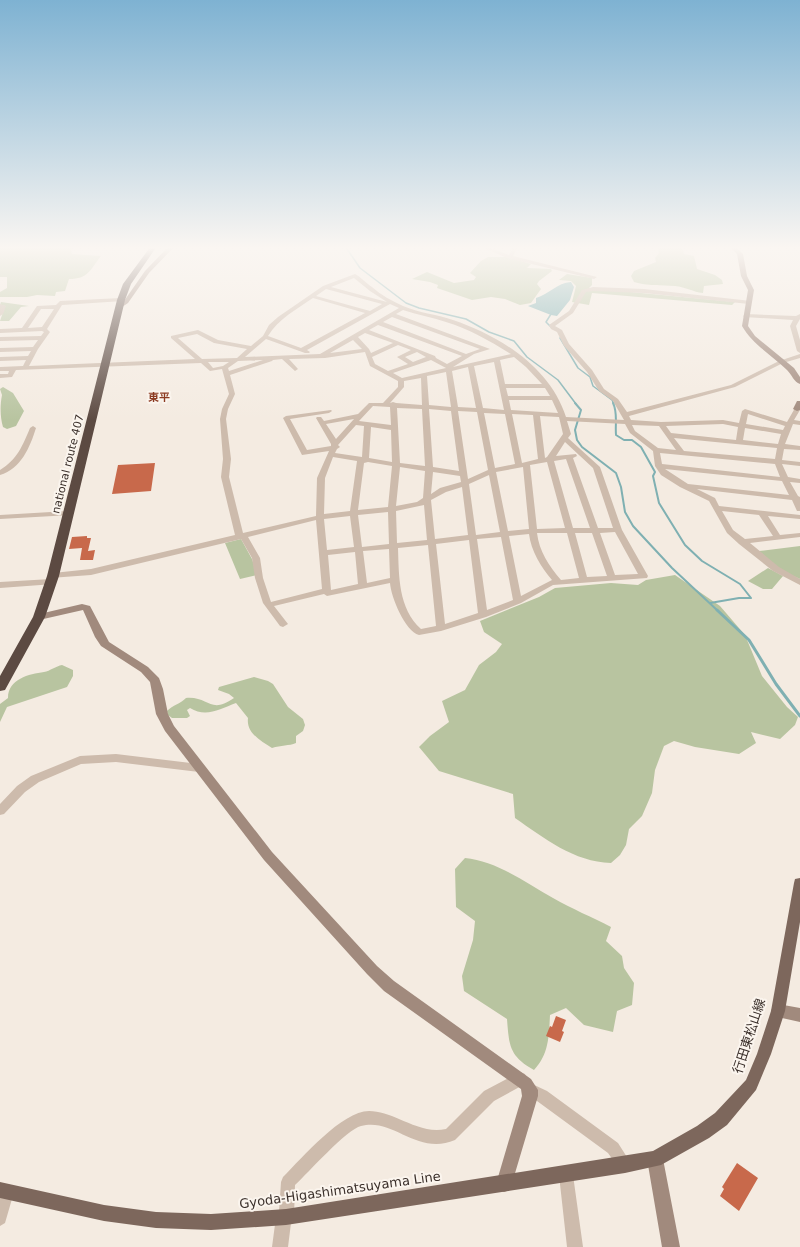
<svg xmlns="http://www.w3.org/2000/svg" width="800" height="1247" font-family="'DejaVu Sans','Noto Sans JP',sans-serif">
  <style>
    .green { fill: #b8c4a0 }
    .water { fill: #7fb0b2 }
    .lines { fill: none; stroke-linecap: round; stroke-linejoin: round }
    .stream-far2 { stroke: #7fb0b2; stroke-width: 1.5 }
    .stream-far1 { stroke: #7fb0b2; stroke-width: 2 }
    .stream { stroke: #7fb0b2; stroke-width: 3 }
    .building { fill: #c8694b }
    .street { fill: #cdbbac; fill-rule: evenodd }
    .secondary { fill: #a18a7d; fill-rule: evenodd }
    .primary { fill: #7d675c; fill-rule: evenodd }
    .highway { fill: #5c4a42; fill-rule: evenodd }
    .labels { text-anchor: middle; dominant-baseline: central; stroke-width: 4; stroke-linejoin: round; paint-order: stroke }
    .far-quarter-label { font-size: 11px; font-weight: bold; fill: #8c3b22; stroke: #fbf5ee }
    .street-label { font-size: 11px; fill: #3b302b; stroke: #fbf5ee }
    .near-street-label { font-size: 13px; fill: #3b302b; stroke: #fbf5ee }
  </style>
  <rect width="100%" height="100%" fill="#f4ebe1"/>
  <path class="green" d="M0,246H75L71,250L72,254L101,256C90,270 88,279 69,279L65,291L56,292L55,296L37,295L27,297H0V292L7,288V277H0Z
    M657,246H682L684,254L694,256L697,269L715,275L722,280L723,284L704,286L703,293C693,292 686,287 675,286C662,285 647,286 634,282L631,276L634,271L656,262L655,258L659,253Z
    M488,257H507L531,264L527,268L551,269L552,271L539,281L537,284L541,289L531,303L520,305L505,299L491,297L472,300L437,288L438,285L430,282L412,279L427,272L454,283L474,280L476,277L470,273L481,261Z
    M567,274L592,278V285L589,288L735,302L732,305L592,293L589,305L572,302L576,286L571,281L559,280Z
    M1,302L29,306L21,307L9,321H0L5,306L0,305Z
    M3,387L13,393L24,411L16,426L7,429L3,427C0,417 0,405 2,395L0,389Z
    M241,539L252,559L257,575L240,579L225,543Z
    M800,546V579L780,570L759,551Z
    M768,568L783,576L772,589H763L748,581Z
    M675,575L720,606L745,635L762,676L787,707L798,717L795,725L780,739L751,732L756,743L739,754L695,747L674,741L664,746L655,770L652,793L642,816L629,829L626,845L620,855L611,863C574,862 544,838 515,818L513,794L439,771L419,747L430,736L449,722L442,701L465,690L479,665L496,652L502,644L484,632L480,621L539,597L555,588L611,583L638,585L646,580Z
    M62,665L73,670V676L67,687L7,707L0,722V704L8,698C8,679 29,674 44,672C50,671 56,666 62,665Z
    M254,677L268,681L273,684L288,707L303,719L305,725L303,731L296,736V743C289,746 281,745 272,748C261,741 246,733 248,718L236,703C220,709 206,718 190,708L187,710L190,716L187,718H172L168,715L167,711C173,705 180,704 186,698C209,696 210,715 234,698L229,694L218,690L219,687Z
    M465,858C497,861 526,883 553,898C572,909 592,917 611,927L606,941L622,956L624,968L634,983L632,1005L617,1011L613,1032L584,1025L566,1008L550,1015C549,1036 549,1054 534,1070C509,1056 509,1045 507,1019L464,991L462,976L473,940L475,921L456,907L455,869Z"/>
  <path class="water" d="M571,282L574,287L570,300L557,316L551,315L528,306L536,303V298C549,294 557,283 571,282Z"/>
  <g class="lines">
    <path class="stream-far2" d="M345,246L360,268L406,303L419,308L466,319L489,332L514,341L527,357L558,380L576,404
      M551,314L546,322L551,327
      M560,338L578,368L590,377L593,386L612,400L614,404"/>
    <path class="stream-far1" d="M575,403L581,410L575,430L577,440L582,447L616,473L621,487L625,512L633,526L672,568L718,611
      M613,403C618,413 615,424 616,435L624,440H632L641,447L655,472L653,476L659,503L685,545L702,561L740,584L751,598H739L710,603"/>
    <path class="stream" d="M717,610L749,640L776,684L800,716"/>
  </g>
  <path class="building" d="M155,463L151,491L112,494L118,465Z
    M87,536V538H91L88,551L95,550L93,560H80L82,548L69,549L72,537Z
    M556,1016L566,1020L562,1031L564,1032L560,1042L546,1036L550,1026L552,1027Z
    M737,1163L758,1178L739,1211L720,1196L724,1189L722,1187Z"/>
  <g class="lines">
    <path class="street" d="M480,246H486L509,255L514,246H518L513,256L597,277L594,279L507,258Z
      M355,274C361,277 366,283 372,287C381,295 392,301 403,306C419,313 436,314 453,320C500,336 550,367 566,417L624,420L613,401L599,391L587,372L564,346L557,332L551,329L549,325L569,311L582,290L593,287L644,289L751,301L752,302L749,304L644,293L593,291L586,292L573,313L555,326L562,330L569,344L592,370L604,389L618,399L627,412L731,385L779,361L800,354V358L783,363L735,387L629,416L631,420L661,422L723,420L739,423L742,411L745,409L787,422L795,408H799L800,410L794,420L800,421V425L793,424L785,444L800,446V450L784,449L782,460L800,462V466L782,464L788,477L800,479V483L790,482L798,496L800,497V511H797L792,500L697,489L715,498L719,506L800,515V519L768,516L780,535L800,533V537L750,543L779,567L800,579V585L773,571L739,544L727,533L709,501L680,487L661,475L655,466L653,451L630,433L625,424L567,421L571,434L568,438L600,467L622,530L648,576L647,578L553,585L521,603L486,617L441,631L419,635C405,631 391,597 390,583L327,596L324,594L274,606L288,624L283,627L280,626L263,603L255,578L252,558L241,539L91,575L50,578L49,576L53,573L91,569L235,535L221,477L223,459L220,419L222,409L229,394L222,369L210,371L201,363L16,370L12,377L0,378V374H8L9,371H0V367L23,366L26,360L0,361V357L28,356L31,351L0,352V348L33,347L38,340L0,341V337L41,336L44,332L42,331L0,333V329L22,328L37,306L56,305L60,301L121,298L123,299V301L62,305L47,329L50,332L38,349L29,366L195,359L171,338V336L198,330L218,340L251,346L263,336L269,325L278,317L323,286ZM354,278L370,291L387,302L331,287ZM326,289L382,304L370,311L316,296ZM313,298L365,313L301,348L268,336C278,319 297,309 313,298ZM390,304L399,308L320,354L245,357L266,339L305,353H309L310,352L307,350ZM41,309H54L42,327L28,328ZM403,310C417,315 432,317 446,322C469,329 490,341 511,354L453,367L474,354L490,349L396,314ZM392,317L480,349L466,354L383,322ZM378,325L462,356L447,364L436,358L435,356L369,330ZM365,333L393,343L371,353L369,349L358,337ZM197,334L214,343L247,349L237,358L202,359L178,338ZM353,340L362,349L330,353ZM398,345L411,350L397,357L408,364L388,371L375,364L372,357ZM365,352L370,366L398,381V387L383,403H369L358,414L324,421L321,417H317L316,418L331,444V446L307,450L290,419L329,413L332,411L331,410L286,416L283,418L302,455L329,451L317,478L316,516L243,533L229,477L231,459L226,419L228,409L235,394L230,375L272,361L273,360L282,359L295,371L298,369L289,359L325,358ZM417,352L426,357L413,362L405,357ZM514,357L526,367L542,384H505L500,360ZM263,360L229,371L228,368L238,361ZM431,360L446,368L402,378L393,373ZM208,362H229L223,366L213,368ZM494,362L504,410L483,408L474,366ZM468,367L476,408L458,407L452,371ZM446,372L451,407L429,405L427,376ZM421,378L422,405L396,403L393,402L390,403L404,387V381ZM506,388H545L550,396H508ZM509,400H552L558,413L511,410ZM373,406L390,407L391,425L359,421ZM397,408L422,409L425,466L400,463ZM429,409L451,411L459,471L433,467ZM458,411L477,412L488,470L468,479ZM484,413L505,414L515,464L495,468ZM512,414L533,415L538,459L522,463ZM748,414L785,426L783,430L746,424ZM540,416L559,417L563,434L547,457L545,458ZM354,419L336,439L326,424ZM723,424L738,427L736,440L671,433L666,426ZM356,425L364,426L362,457L335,453L337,449L340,447L338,445ZM632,425L659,426L676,450L658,448L635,431ZM371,427L391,430L392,462L369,458ZM745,428L781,434L778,444L743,440ZM674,438L777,448L775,459L684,451ZM565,442L593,468L613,528H598L573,458L577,456L576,454L556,456ZM660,453L775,464L780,477L662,464ZM333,457L357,461L350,511L324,514L325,478ZM566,459L590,528H573L554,461ZM368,462L392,466L388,507L358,510L364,463ZM547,462L565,528L537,529L530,465ZM400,467L425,471L423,498L417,502L396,506ZM523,467L529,529L508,531L496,472ZM665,469L782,481L789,495L688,484ZM433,472L460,476L461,482L440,488L431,494ZM489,475L500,532L476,535L469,484ZM462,487L468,535L435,539L431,500L446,492ZM424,505L427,540L397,543L396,511ZM722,511L759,515L773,536L745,539L733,530ZM388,512L389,544L362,547L358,515ZM350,516L354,547L327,550L324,519ZM316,520L322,589L271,602L263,578L260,558L248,537ZM615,532L638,574L615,575L600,533ZM537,533H567L579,578L561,580C549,566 539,551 537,533ZM575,533H592L607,576L587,577ZM529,534C531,551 541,567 552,580L521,596L509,536ZM501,537L513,600L487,610L477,539ZM469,540L478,613L445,624L436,544ZM428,545L436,626L421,629C398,608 399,576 398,548ZM389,549L390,578L367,583L363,551ZM355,552L358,584L331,590L328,555Z
      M0,304L6,306L3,314L0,316Z
      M746,314L796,316L800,314V319L796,326L800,340V353L797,351L790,326L793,320L744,317L743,316Z
      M33,426L36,428C30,447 21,469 0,475V470C17,460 23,445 30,428Z
      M68,511H71L72,513L71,515L0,519V515Z
      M51,579L54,580L55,582L54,584L0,588V582Z
      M116,754L199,764L203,765L204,768L203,771L199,772L116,762L81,764L39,782L25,792L4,814L0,815V804L17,786L31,776L80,756Z
      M520,1072L525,1074L527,1079L525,1084L494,1101L455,1140C417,1156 393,1117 361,1126C347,1129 308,1173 295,1185L294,1217L291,1223L288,1247H272L276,1217L279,1212L281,1182L283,1177C302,1158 342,1111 369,1111C379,1111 390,1115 399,1119C414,1125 429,1133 446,1129L484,1091Z
      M530,1083L547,1091L618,1143L632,1165L630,1170L625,1172L620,1170L608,1153L537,1101L525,1095L523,1090L525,1085Z
      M566,1168L571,1170L573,1175L583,1247H567L559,1175L561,1170Z
      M7,1185L12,1187L14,1192L5,1223L0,1226V1191L2,1187Z"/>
    <path class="secondary" d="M169,246H175L149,273L128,303L122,307H118V305L124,301L145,271Z
      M729,246H735L743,254L747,276L754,290L748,326L755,336L794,368L800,377V384C794,382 792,375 787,370C772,355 753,345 742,326L748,290L741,276L737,254Z
      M797,401H800V410L797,411L793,409Z
      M82,604L90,606L109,642L148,667L159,678L163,689L168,714L174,726L272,852L377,966L394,981L531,1079L538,1090V1096L510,1190L504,1192L498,1190L496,1184L522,1096L521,1089L384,991L367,974L264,860L165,731L156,714L150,682L141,672L101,646L95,637L83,610L39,620L34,617L35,615Z
      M778,1004L800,1008V1022L773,1016L771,1011L773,1006Z
      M655,1151L661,1153L663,1159L680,1247H662L647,1159L649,1153Z"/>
    <path class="primary" d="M800,878V922L785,1011L771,1054L756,1090L727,1125L709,1138L661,1165L625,1173L286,1225L211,1230L156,1228L104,1221L0,1198V1182L104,1205L156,1212L211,1214L286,1209L653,1151L697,1126L715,1113L746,1080L757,1054L771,1011L794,883L795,879Z"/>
    <path class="highway" d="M151,246H157L131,284L125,300L59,576L45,617L5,690L0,691V676L33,617L47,576L117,300L123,284Z"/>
  </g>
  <linearGradient id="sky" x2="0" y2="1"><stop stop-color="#7eb2d2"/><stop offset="0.59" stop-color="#faf6f2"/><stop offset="1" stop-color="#faf6f2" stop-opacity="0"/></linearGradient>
  <rect width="800" height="420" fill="url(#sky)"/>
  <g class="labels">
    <g class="far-quarter-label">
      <text x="159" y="397">東平</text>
    </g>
    <g class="street-label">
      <text transform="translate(68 464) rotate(-76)">national route 407</text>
    </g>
    <g class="near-street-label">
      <text transform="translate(749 1036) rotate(-72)">行田東松山線</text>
      <text transform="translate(340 1190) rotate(-8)">Gyoda-Higashimatsuyama Line</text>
    </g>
  </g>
</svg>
